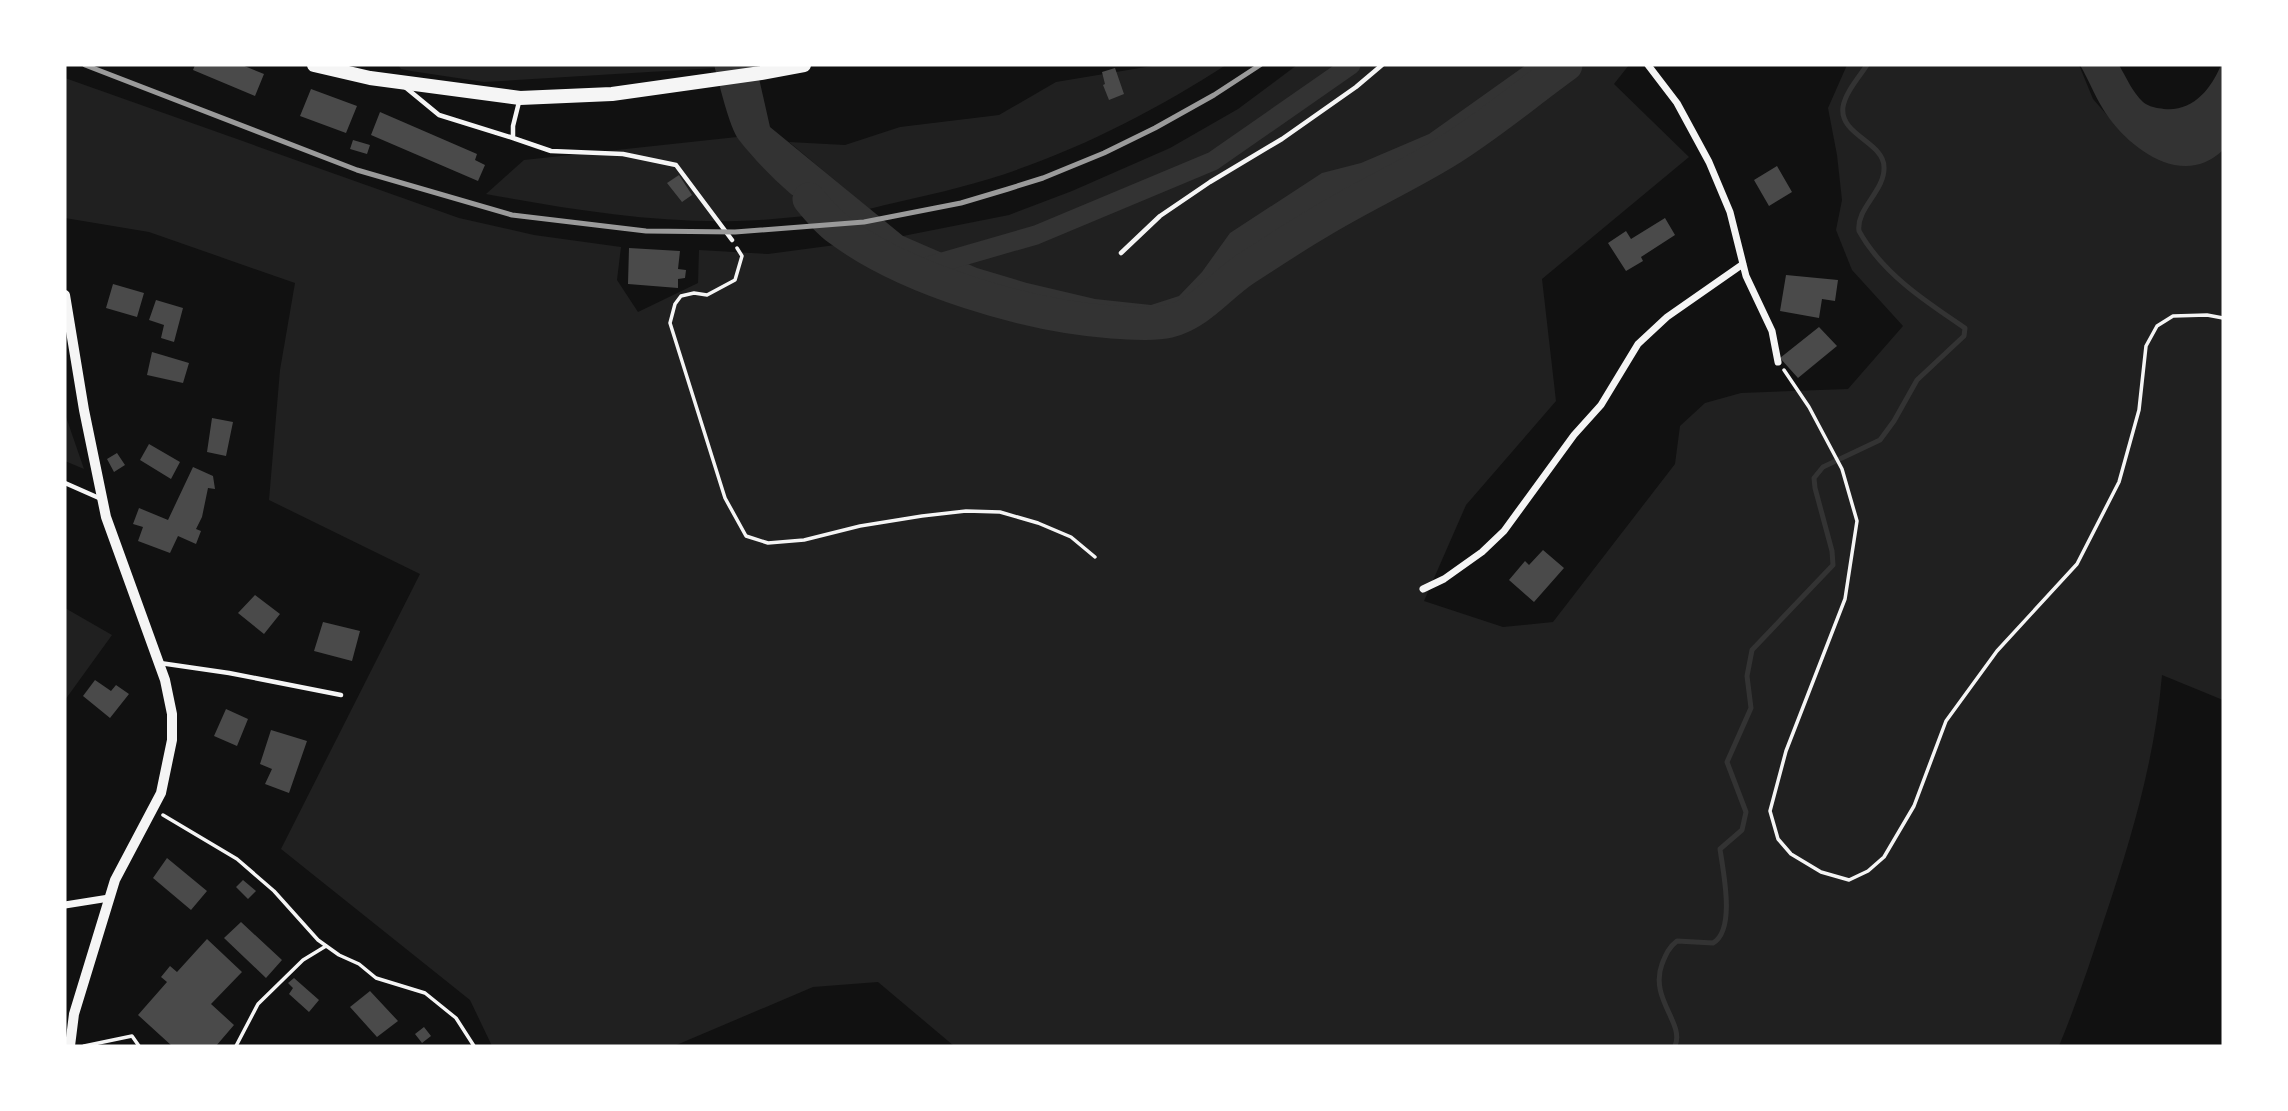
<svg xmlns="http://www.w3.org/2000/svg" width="2288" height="1111" font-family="'Open Sans',sans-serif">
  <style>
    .green { fill: #202020 }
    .water { fill: #333 }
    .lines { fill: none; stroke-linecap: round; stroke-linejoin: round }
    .stream { stroke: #333; stroke-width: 5 }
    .canal { stroke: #333; stroke-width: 19 }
    .river { stroke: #333; stroke-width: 33 }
    .building { fill: #4a4a4a }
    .path { stroke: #f5f5f5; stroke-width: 3.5 }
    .service { stroke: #f5f5f5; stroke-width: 4.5 }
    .minor { stroke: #f5f5f5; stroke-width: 7 }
    .tertiary { stroke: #f5f5f5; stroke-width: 10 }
    .primary { stroke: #f5f5f5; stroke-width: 14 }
    .rail { stroke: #9a9a9a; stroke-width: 5 }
  </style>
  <rect width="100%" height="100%" fill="#111"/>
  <path class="green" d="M398,65H714L715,68L484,82L411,71L401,69Z
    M1158,65H1226C1153,112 1073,153 989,179C950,191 909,199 869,209L789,142L845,145L900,127L999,115L1056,82Z
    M1297,65H1629L1614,84L1689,157L1542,279L1556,401L1466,505L1424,601L1503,627L1553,622L1675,464L1680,426L1705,403L1741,393L1848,389L1903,326L1852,270L1836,230L1842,200L1837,155L1828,108L1847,65H2079L2093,99L2127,138L2223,148V700L2162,675C2155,759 2131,840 2104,920C2090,963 2076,1005 2059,1046H954L878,982L813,987L674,1046H492L470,1000L281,849L420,574L269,500L280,370L295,283L149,232L65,218V78L459,218L534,235L621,247L617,280L638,312L698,283L699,250L768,254L903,236L1009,215L1072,191L1170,148L1238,109Z
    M737,137L798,201L817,215C790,217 763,221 737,221C652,223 569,209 486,194L524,160Z
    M65,414L84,469L65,461Z
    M65,608L112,635L65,700Z"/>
  <path class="water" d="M714,65H756L770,127L903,236L977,268L1027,283L1095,299L1151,305L1179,296L1202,272L1230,233L1322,173L1361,163L1429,134L1526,65H1566L1447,152L1319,222L1192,311C1186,314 1179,319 1173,321C1145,329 1101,322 1073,317C947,296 820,242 739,140C729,127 719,82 714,65Z
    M2080,65H2119C2126,77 2133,93 2143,102C2149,107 2157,108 2164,109C2193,112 2211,89 2221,65H2223V150C2185,187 2135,153 2109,118C2097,102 2090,82 2080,65Z"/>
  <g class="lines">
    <path class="stream" d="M1675,1046C1685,1023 1649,999 1662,964C1666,954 1669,947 1677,941L1713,943C1736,930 1723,871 1720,849L1742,830L1746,812L1727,762L1751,708L1747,676L1752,650L1833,565L1832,551L1815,488L1814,478L1823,467L1880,440L1894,421L1917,380L1964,336L1965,328C1926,302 1882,273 1859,231C1856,208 1885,191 1884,167C1884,142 1839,135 1843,107C1845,93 1859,77 1867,65"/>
    <path class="canal" d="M911,271L1036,235L1213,161L1351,65"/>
    <path class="river" d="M809,199C818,210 827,221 838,229C906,280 1028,316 1112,322C1132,323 1151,325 1170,321C1199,314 1220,286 1244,270C1269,254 1294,237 1320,222C1361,197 1405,177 1446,152C1487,127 1526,94 1566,65"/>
  </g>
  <path class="building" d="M195,65H242L264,74L255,96L193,70Z
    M1115,68L1124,94L1109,100L1103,85L1105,84L1102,72Z
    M311,89L357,106L346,133L300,116Z
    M380,112L477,154L475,160L485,165L478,181L371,135Z
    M353,140L370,145L367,154L350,149Z
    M1777,166L1792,192L1769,206L1754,180Z
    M679,175L692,195L682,202L667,183Z
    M1665,218L1675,235L1641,257L1643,261L1626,271L1608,243L1626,231L1631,239Z
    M629,248L680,251L678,269L686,270L685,278L678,279V288L628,284Z
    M1786,275L1838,280L1835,301L1822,299L1819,318L1780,311Z
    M113,284L144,293L137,317L106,308Z
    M156,300L183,308L174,342L161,338L164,325L149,320Z
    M1819,327L1837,346L1798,378L1780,358Z
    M152,352L189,363L183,383L147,375Z
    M212,418L233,422L226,456L207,452Z
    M149,444L180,462L171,479L140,460Z
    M117,453L125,465L114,472L107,459Z
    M193,467L213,476L215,489L208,488L202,517L196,529L201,531L196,544L178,536L170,553L138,541L143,527L133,524L139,508L168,520Z
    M1543,550L1564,568L1534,602L1509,580L1525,561L1529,565Z
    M255,595L280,614L264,634L238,613Z
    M323,622L360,631L352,661L314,651Z
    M95,680L111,691L116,685L129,694L110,718L83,696Z
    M226,709L248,719L237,746L214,736Z
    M271,730L307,741L289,793L265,784L272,769L260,764Z
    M167,858L207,891L191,910L153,878Z
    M243,880L256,891L248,899L236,887Z
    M241,922L282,960L266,978L224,938Z
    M207,939L242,972L211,1004L234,1025L216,1046H172L138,1015L167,982L161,977L170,966L177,972Z
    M294,978L319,1000L309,1012L289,994L293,988L288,983Z
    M370,991L398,1021L377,1037L350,1007Z
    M424,1027L431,1036L422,1043L415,1034Z"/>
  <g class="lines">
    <path class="path" d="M737,248L742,256L735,280L707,295L694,293L681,296L675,304L670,323L725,498L746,536L768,543L804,540L860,526L922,516L966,511L1000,512L1038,523L1071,537L1095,557
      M1784,370L1809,407L1842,469L1857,521L1845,599L1786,751L1770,811L1778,839L1791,854L1821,872L1849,880L1868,871L1884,857L1914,806L1946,721L1997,651L2077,564L2119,482L2139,410L2146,346L2157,326L2173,316L2207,315L2223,318
      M163,815L237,859L274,891L318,940L339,955L359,964L376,978L425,993L456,1018L474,1046
      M84,1046L132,1036L139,1046
      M236,1046L258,1004L303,960L326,946"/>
    <path class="service" d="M405,87L439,115L513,138
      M519,102L513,126V138L551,151L623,154L676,165L732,240
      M1121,253L1160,216L1210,182L1282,139L1356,87L1382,65
      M65,483L99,498
      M160,663L229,673L341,695"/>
    <path class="minor" d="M1648,65L1677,103L1709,162L1730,212L1746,276L1772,331L1778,362
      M1423,589L1444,579L1482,552L1504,531L1574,435L1601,405L1638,344L1667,317L1743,264
      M65,905L109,898"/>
    <path class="tertiary" d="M65,295L84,410L106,517L165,680L172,714V740L161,793L115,880L74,1014L70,1046"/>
    <path class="primary" d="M314,65L370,78L520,98L612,94L761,73L804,65"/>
    <path class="rail" d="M85,65L357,170L512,215L646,231L735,232L864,222L961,203L1008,189L1043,178L1104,153L1155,128L1214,95L1260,65"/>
  </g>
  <rect width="2288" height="1111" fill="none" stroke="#ffffff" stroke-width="133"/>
</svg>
